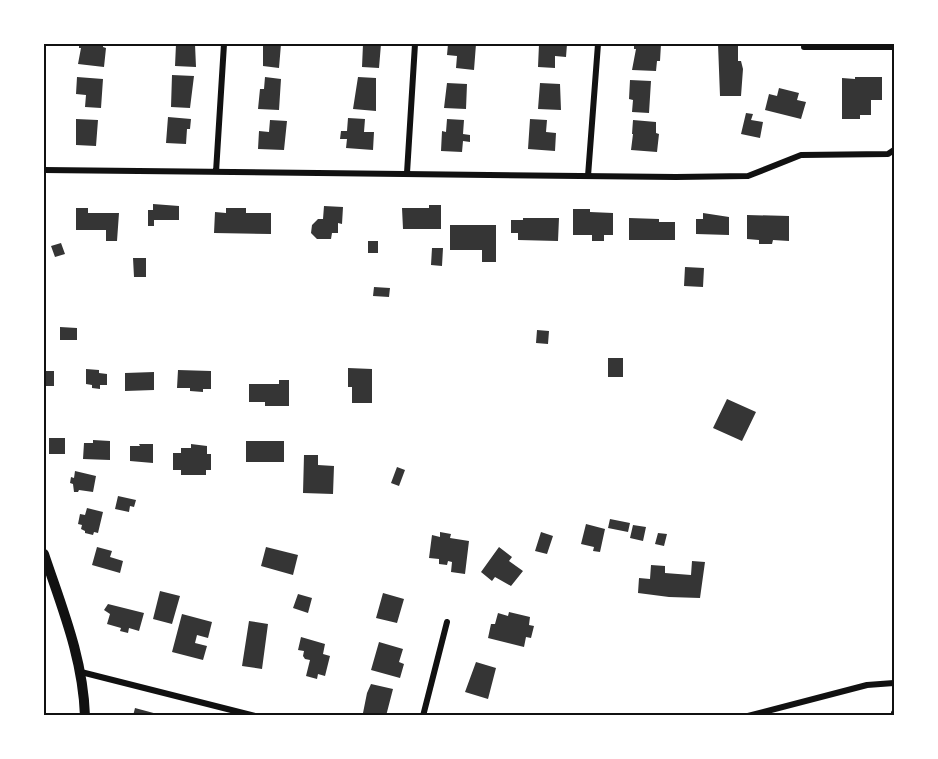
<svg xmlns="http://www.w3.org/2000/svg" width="938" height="759" font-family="Barlow,sans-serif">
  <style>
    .building { fill: #353535 }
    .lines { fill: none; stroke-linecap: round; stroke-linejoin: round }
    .minor { stroke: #111; stroke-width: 6 }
    .tertiary { stroke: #111; stroke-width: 10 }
    .neatline { fill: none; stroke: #111; stroke-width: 2 }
  </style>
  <rect width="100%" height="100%" fill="#fff"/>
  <path class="building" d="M79,44H103V47L106,48L104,67L78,64L81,48H79Z
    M176,44H195L196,67L175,66Z
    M263,44H281L279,68L263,66Z
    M363,44H381L379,68L362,67Z
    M448,44H476L474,70L456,68L457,56L447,55Z
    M539,44H567L566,57L555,56V68L538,67Z
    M634,44H661L660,61H657L656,71L632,70L636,49H634Z
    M718,44H738V61H741L743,69L741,96H720Z
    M172,75L194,76L190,108L171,107Z
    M77,77L103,79L101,108L85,107L86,95L76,94Z
    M265,77L281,79L279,110L258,109L260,89H264Z
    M358,77L376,78V111L353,109Z
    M855,77H882V100H871V115H860V119H842V78L855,79Z
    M630,80L651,81L649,113L632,112L633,100L629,99Z
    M447,83L467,84L466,109L444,108Z
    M540,83L560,84L561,110L538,109Z
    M779,88L799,93L797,100L806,102L801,119L765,110L769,94L777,96Z
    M746,113L753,114L751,120L763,122L760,138L741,134Z
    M168,117L191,119L190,129H187L186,144L166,143Z
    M348,118L365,119L364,132H374L373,150L346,148L347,139H340L341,131H347Z
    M76,119L98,120L96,146L76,145Z
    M447,119L464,120L463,134L470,135V142L463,141L462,152L441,151L442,131L446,132Z
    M530,119L547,120L546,132L556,133L555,151L528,149Z
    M270,120L287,121L284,150L258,149L259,131L269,132Z
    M633,120L656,122V133L659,134L657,152L631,150L633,134H632Z
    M153,204L179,206V220H154V226H148V210H153Z
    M429,205H441V229H403L402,208H429Z
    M324,206L343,207L342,224L338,223V233H332L331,239H317L311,233L312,225L318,219H323Z
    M76,208H88V213H119L117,241H106V230H76Z
    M226,208H246V213H271V234L214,233L215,212L226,213Z
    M573,209H590V212L613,213V235H604V241H592V235H573Z
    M703,213L729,217V235L696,234V219H703Z
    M747,215L789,216V241L773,240L772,244H759V240L747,239Z
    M523,218H559L558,241L518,240V233H511V220H523Z
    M629,218L659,219V222H675V240H629Z
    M450,225H496V262H482V250H450Z
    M368,241H378V253H368Z
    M61,243L65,254L55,257L51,246Z
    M432,248H443L442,266L431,265Z
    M133,258H146V277H134Z
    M685,267L704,268L703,287L684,286Z
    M374,287L390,288L389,297L373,296Z
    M60,327L77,328V340H60Z
    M537,330L549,331L548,344L536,343Z
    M608,358H623V377H608Z
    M348,368L372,369V403H352V387H348Z
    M86,369L99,370V373L107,374V385H100V389L92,388V385L86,384Z
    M178,370L211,371V389H203V392L190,391V388H177Z
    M44,371H54V386H44Z
    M154,372V390L125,391V373Z
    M279,380H289V406H265V402H249V384H279Z
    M727,399L756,412L742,441L713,428Z
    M49,438H65V454H49Z
    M93,440L110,441V460L83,459L84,443H93Z
    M246,441H284V462H246Z
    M139,444H153V463L130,461V446H140Z
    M191,444L207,446V454H211V470H206V475H181V470H173V453H181V448H191Z
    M304,455H318V465L334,466L333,494L303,493Z
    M397,467L405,470L399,486L391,483Z
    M75,471L96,476L93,492L79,490L78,492H74L73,484L70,483L71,477L74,478Z
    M118,496L136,500L134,507L130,506L129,512L115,509Z
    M87,508L103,512L98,533L94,532L93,535L85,533V531L81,529L82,525L78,524L80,514L85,515Z
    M610,519L630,523L628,532L608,528Z
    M586,524L605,529L600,552L593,551L594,547L581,544Z
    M633,525L646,527L643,541L630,538Z
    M440,532L451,534L450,538L469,541L465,574L451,572L452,562L448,561L447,565L439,564V559L429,558L432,535L440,537Z
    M541,532L553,536L547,554L535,551Z
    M658,533L667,534L664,546L655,544Z
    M97,547L112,551L110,557L123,561L120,573L92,565Z
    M266,547L298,555L293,575L261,566Z
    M499,547L512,557L509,561L523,571L511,586L495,577L492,581L481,572Z
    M692,561L705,562L700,598L669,597L638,593L639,578L650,579L651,565L665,566V573L691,575Z
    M160,591L180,596L172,624L153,619Z
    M383,593L404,599L397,623L376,618Z
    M298,594L312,598L308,613L293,608Z
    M108,604L144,613L139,631L129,628L128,633L120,631L121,628L107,624L110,614L104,610Z
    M509,612L530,617L529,625L534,626L531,638L526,637L524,647L488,638L491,624H495L498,613L508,616Z
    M182,614L212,622L208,638L197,635L195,643L207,646L203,660L172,652Z
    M249,621L268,624L262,669L242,666Z
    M301,637L325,644L323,654L330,656L325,676L318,674L317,679L306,676L310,660L305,659L303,656L304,651L298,650Z
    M379,642L403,649L399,662L404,664L400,678L371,670Z
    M476,662L496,668L488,699L465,692Z
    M371,684L393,689L386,716L363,713L367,693Z
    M135,708L161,715V716H133Z"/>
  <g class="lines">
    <path class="minor" d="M804,47H894
      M44,170L676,177L748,176L801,155L888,154L894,150
      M216,172L224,44
      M407,173L415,44
      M588,176L598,44
      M81,672L255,716
      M423,716L447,622
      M748,716L867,685L894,683
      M894,716V713"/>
    <path class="tertiary" d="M44,554C62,608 83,658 85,716"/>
  </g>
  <rect width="938" height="759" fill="none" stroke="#ffffff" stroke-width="90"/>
  <rect x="45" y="45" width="848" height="669" class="neatline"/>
</svg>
